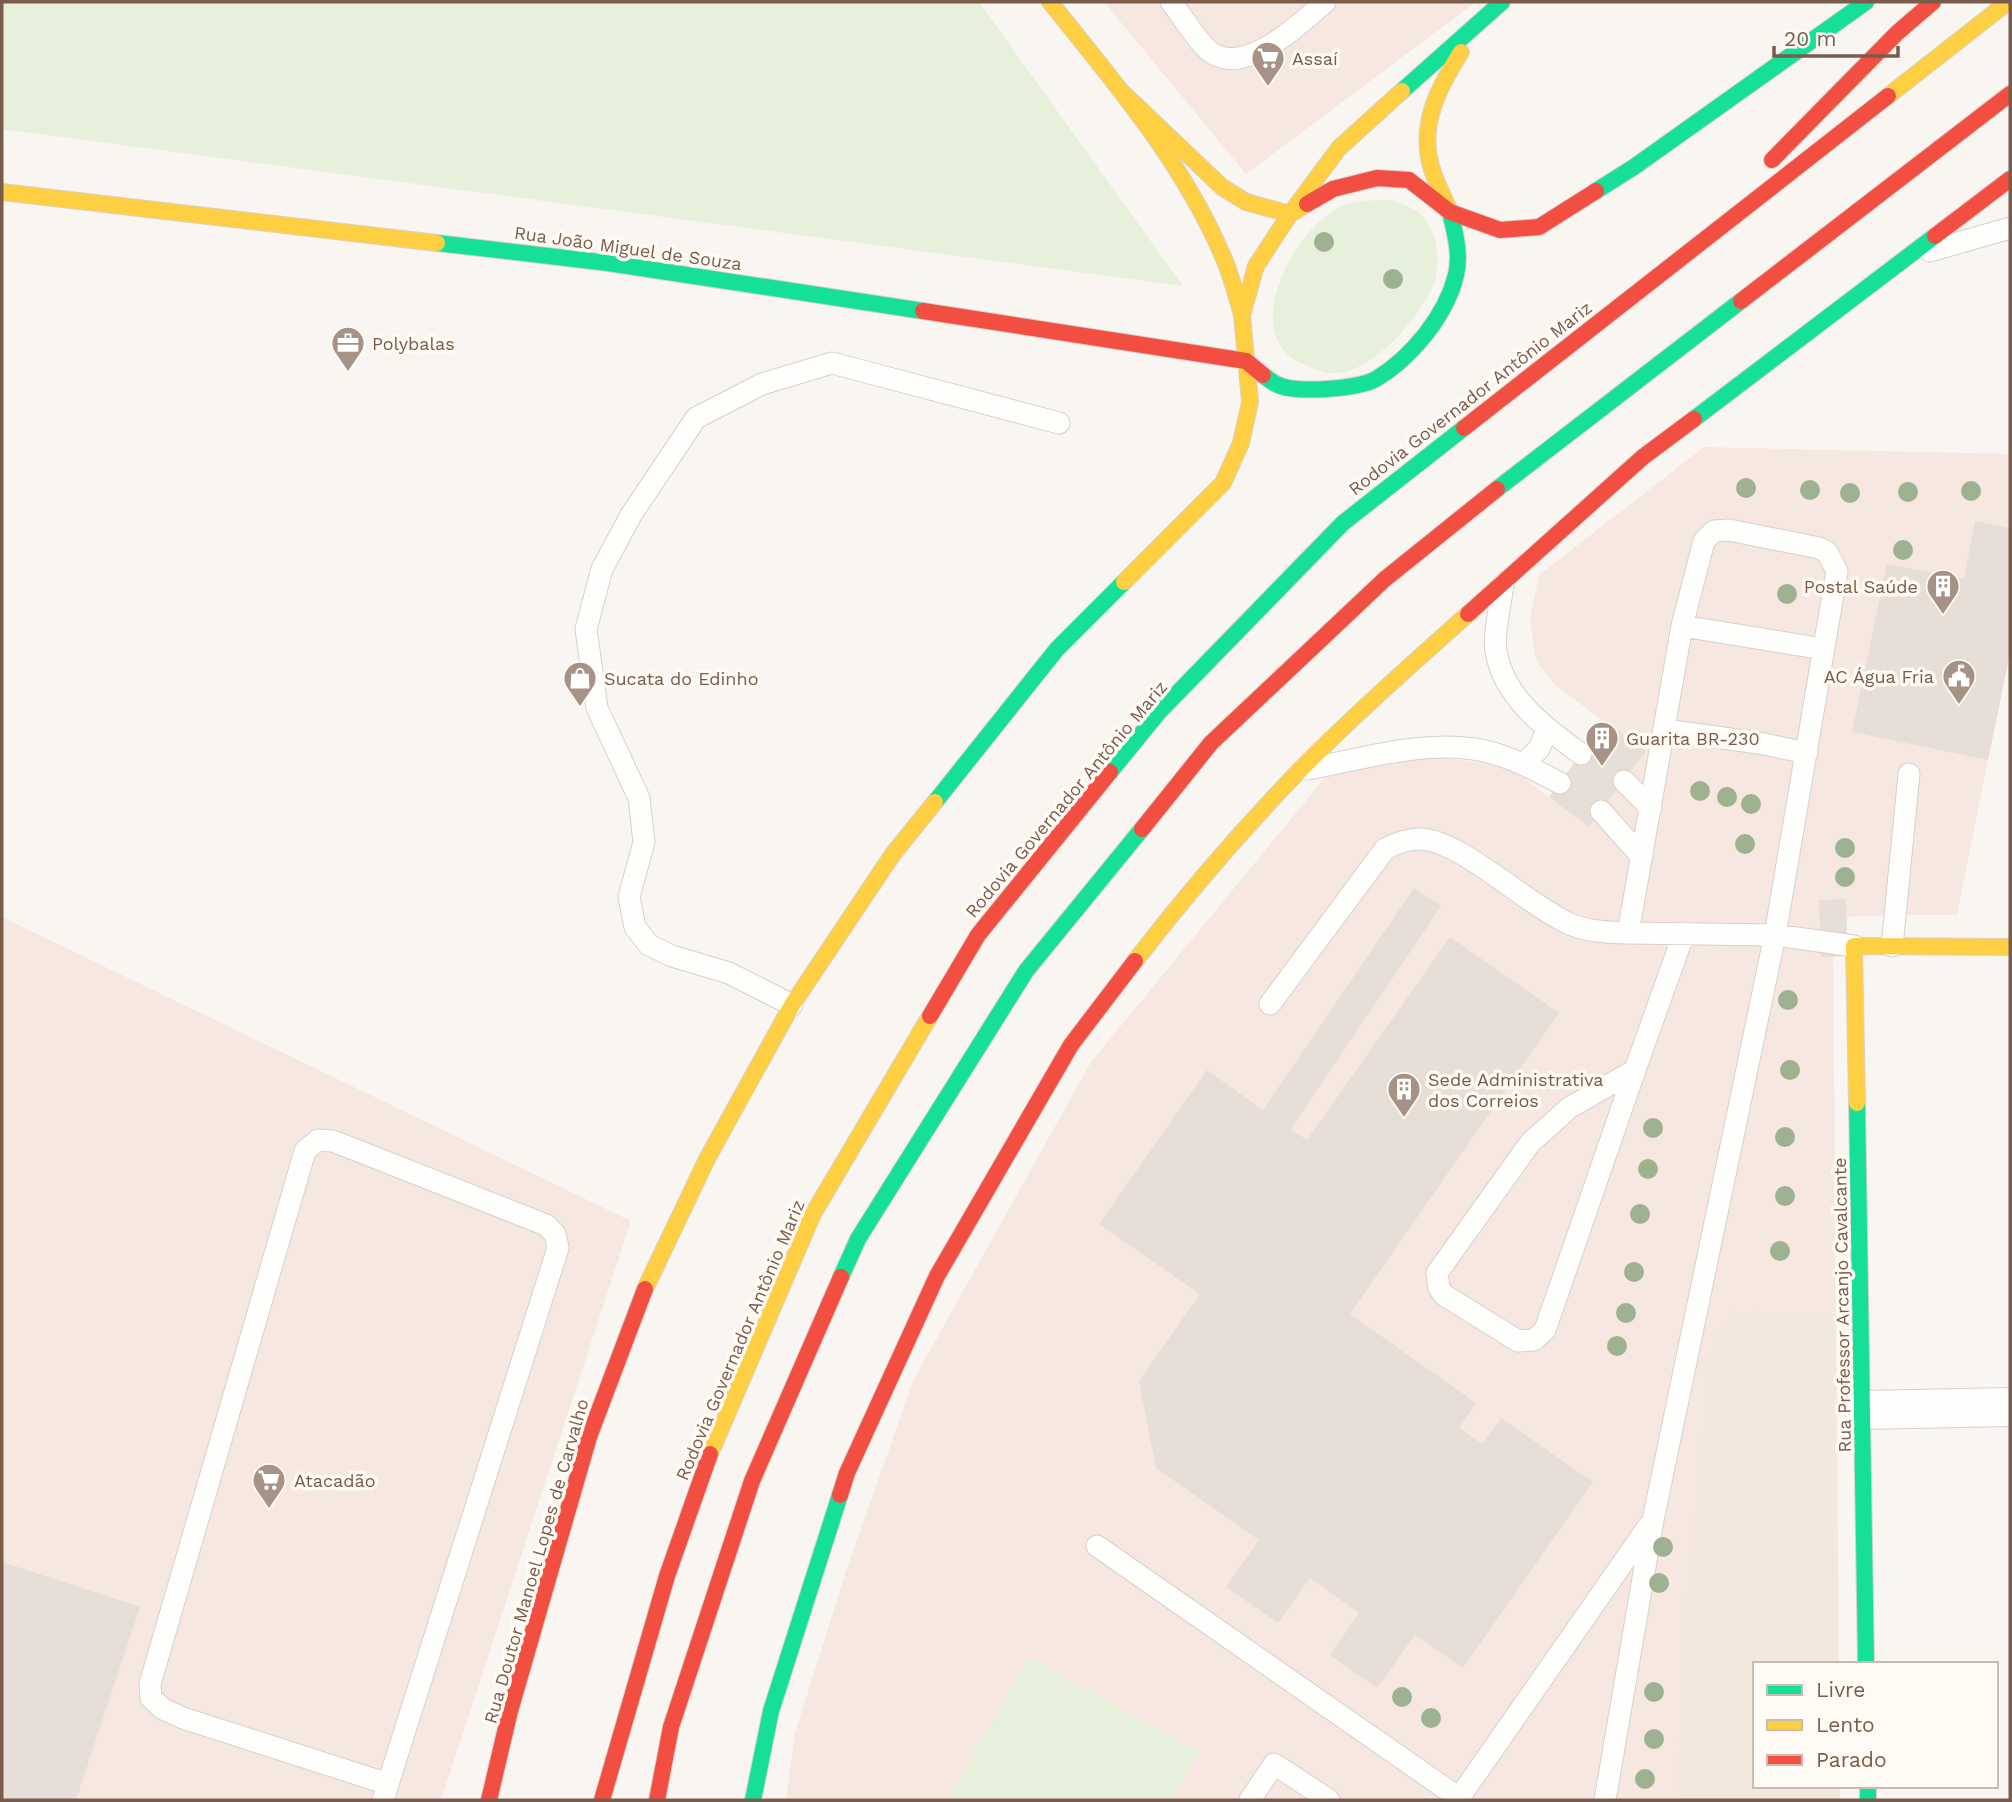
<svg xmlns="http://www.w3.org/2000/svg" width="2012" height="1802" font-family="'Work Sans',sans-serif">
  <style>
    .residential { fill: #f2e8de }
    .commercial { fill: #f6e8e1 }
    .green { fill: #e7f0db }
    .building { fill: #e6ded7 }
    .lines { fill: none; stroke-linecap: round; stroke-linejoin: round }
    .lane-casing { stroke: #d7d1cb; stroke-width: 23 }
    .street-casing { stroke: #d7d1cb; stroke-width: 40 }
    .fast-casing { stroke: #d9d2cb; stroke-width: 18 }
    .slow-casing { stroke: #d9d2cb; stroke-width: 18 }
    .jam-casing { stroke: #d9d2cb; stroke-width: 18 }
    .lane { stroke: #fefefd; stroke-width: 21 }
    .street { stroke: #fefefd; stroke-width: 38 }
    .fast { stroke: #16e098; stroke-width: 16 }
    .slow { stroke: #ffcf43; stroke-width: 16 }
    .jam { stroke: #f24e42; stroke-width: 16 }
    .tree { fill: #9eb190 }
    .labels { text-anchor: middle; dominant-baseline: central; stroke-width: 7; stroke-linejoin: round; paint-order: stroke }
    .poi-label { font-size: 18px; fill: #7a5c4d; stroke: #fffaf3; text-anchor: start }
    .street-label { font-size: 18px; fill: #7a5c4d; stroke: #fffaf3 }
  </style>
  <rect width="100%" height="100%" fill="#f9f5f0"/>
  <path class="residential" d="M1732,1309L1836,1314L1839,1664H1755V1786H1840V1800H1675L1684,1618L1711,1344Z"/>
  <path class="commercial" d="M1104,2H1476L1246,174Z
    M1704,447L2010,454V650L1957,915H1896L1847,917V956L1833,957L1836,1314L1732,1309L1711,1344L1684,1618L1675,1800H786L795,1733L847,1568L914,1379L1091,1062L1327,775L1429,756L1508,766L1549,797L1605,722L1556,686L1536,661L1530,620L1539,575Z
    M2,917L631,1221L441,1800H2Z"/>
  <path class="green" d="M2,2H979L1183,286L2,129Z
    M1390,200C1402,204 1418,208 1426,220C1437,236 1439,256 1436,275C1429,310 1371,376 1334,373C1323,373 1312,368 1303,364C1237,336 1293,231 1338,208C1353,200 1373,200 1390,200Z
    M1028,1657L1199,1752L1172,1800H948Z"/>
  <path class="building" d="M1975,521L2010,528V653L1988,760L1852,732L1887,564L1964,579Z
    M1605,721L1646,751L1589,827L1549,797Z
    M1414,888L1441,906L1291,1129L1307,1140L1450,937L1559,1013L1350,1314L1476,1403L1459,1428L1482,1444L1501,1418L1593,1482L1463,1668L1415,1635L1377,1688L1330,1655L1359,1613L1310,1578L1278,1623L1226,1587L1259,1540L1156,1468L1139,1381L1200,1294L1099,1224L1207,1070L1263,1110Z
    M1846,899L1847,956L1821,957L1819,900Z
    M2,1562L140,1607L76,1800H2Z"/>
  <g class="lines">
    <defs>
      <path id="lane" d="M1171,2C1183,17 1194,37 1208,50C1242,80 1300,24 1325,2
        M1930,251L2010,228
        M1503,585C1501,601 1493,636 1496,651C1503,697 1545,728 1581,754
        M1682,626L1824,649
        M1665,730L1759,743L1807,753
        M1523,764L1539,749L1547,729
        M1308,769C1362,759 1420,741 1474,749C1504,753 1533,769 1560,783
        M1624,781L1651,808
        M1601,811L1642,857
        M1892,946L1909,774
        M1270,1004L1385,849C1397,843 1407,839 1421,839C1462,841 1528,906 1570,924C1589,932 1608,932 1628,933
        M792,1005L729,973L672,956L649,945L635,927L629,897L644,842L639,798L597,708L586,629L602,569L631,515L696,418L762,384L832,363L1059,423
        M1635,1070L1545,1330L1534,1340L1518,1341L1444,1295L1439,1288L1437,1273L1530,1143L1569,1108Z
        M1635,1070L1684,933
        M1097,1546L1459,1798L1650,1524
        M383,1800L388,1784L558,1248L555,1234L546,1225L333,1141L318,1140L305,1151L150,1684L151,1698L163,1709L183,1718L388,1784
        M1250,1800L1274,1764L1329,1800
        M1605,1800L1653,1520L1775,935L1837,571L1827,552L1819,548L1729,530L1714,531L1704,541L1682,626L1628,933L1775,935L1854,946"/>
      <path id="street" d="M1864,1410L2010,1407"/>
      <path id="fast" d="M1402,91L1502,2
        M1596,191L1634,167L1866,2
        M437,243L608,263L923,311
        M1263,375C1267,378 1272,382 1276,384C1295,394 1358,389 1376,379C1411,358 1446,316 1456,275C1461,254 1455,233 1450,212
        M1694,419L1935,236
        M1497,489L1741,301
        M1110,772L1159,712L1343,523L1464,428
        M935,802L1057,649L1124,582
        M1857,1103L1866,1664
        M841,1277L858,1239L1026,971L1142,829
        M1868,1786V1800
        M753,1800L771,1711L840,1495"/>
      <path id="slow" d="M1050,2C1114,82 1184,163 1224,259C1232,277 1236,296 1242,315
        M1121,91L1222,187L1246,202L1290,214L1339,148L1402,91
        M1888,96L2008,2
        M2,192L437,243
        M1450,212C1444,197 1435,182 1431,166C1419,124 1439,87 1461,52
        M1124,582L1223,483L1241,443L1250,402L1242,315L1256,266L1290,214L1307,204
        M1135,961C1186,895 1241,831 1299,771C1353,716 1411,665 1468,614
        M1857,1103L1854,946L2010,947
        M645,1289L707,1159L792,1005L893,854L935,802
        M710,1454L813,1214L930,1016"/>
      <path id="jam" d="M1772,160L1897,33L1933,2
        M1307,204L1333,189L1377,178L1409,180L1450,212L1500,230L1539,227L1596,191
        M1935,236L2010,179
        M1741,301L2010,94
        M923,311L1246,361L1263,375
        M1464,428L1888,96
        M1468,614L1643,457L1694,419
        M1142,829L1211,743L1385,579L1497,489
        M930,1016L978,935L1110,772
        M840,1495L847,1473L937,1276L1071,1045L1135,961
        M489,1800L510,1711L589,1437L645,1289
        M602,1800L667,1576L710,1454
        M657,1800L671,1727L752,1481L841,1277"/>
    </defs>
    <use href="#lane" class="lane-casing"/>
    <use href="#street" class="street-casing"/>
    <use href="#fast" class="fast-casing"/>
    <use href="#slow" class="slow-casing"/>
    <use href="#jam" class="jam-casing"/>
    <use href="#lane" class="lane"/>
    <use href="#street" class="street"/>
    <use href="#fast" class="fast"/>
    <use href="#slow" class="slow"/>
    <use href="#jam" class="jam"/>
  </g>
  <g class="tree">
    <circle cx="1324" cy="242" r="10"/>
    <circle cx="1393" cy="279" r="10"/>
    <circle cx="1746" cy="488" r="10"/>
    <circle cx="1810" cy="490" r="10"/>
    <circle cx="1971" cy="491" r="10"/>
    <circle cx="1908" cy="492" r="10"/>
    <circle cx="1850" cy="493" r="10"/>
    <circle cx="1903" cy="550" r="10"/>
    <circle cx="1787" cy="594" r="10"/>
    <circle cx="1700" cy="791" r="10"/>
    <circle cx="1727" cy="797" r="10"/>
    <circle cx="1751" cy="804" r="10"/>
    <circle cx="1745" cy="844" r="10"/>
    <circle cx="1845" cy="848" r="10"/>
    <circle cx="1845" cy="877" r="10"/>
    <circle cx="1788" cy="1000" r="10"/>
    <circle cx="1790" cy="1070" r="10"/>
    <circle cx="1653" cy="1128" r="10"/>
    <circle cx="1785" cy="1137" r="10"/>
    <circle cx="1648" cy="1169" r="10"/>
    <circle cx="1785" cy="1196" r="10"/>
    <circle cx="1640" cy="1214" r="10"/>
    <circle cx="1780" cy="1251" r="10"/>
    <circle cx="1634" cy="1272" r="10"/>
    <circle cx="1626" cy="1313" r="10"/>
    <circle cx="1617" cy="1346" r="10"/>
    <circle cx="1663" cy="1547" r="10"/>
    <circle cx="1659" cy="1583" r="10"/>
    <circle cx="1654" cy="1692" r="10"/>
    <circle cx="1402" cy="1697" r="10"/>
    <circle cx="1431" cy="1718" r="10"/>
    <circle cx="1654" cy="1739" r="10"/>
    <circle cx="1645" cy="1779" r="10"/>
  </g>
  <defs>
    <symbol id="supermarket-pin" viewBox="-11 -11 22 30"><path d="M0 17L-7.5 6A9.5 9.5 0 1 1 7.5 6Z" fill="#a69286" stroke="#fffaf3"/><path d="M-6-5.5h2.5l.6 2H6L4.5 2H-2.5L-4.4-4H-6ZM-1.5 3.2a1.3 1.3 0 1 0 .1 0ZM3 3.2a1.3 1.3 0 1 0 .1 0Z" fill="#fff"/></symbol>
    <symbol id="office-pin" viewBox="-11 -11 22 30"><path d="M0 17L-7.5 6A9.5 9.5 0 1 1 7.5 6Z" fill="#a69286" stroke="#fffaf3"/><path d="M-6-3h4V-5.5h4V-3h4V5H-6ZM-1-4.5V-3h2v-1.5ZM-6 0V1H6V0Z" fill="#fff"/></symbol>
    <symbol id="building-pin" viewBox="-11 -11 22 30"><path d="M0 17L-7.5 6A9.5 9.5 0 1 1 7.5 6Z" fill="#a69286" stroke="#fffaf3"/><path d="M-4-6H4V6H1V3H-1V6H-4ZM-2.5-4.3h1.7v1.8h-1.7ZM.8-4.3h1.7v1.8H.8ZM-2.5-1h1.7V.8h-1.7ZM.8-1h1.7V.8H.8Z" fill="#fff"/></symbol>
    <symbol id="civic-pin" viewBox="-11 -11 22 30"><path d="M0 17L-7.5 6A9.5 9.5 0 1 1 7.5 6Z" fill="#a69286" stroke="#fffaf3"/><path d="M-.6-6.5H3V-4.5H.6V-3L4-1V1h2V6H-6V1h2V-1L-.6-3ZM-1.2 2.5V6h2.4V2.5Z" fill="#fff"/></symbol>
    <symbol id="shop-pin" viewBox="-11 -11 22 30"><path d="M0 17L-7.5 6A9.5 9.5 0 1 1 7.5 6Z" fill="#a69286" stroke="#fffaf3"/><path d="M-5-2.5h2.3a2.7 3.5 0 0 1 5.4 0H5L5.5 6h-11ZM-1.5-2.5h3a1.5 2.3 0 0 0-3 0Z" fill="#fff"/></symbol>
  </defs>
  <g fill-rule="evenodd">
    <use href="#supermarket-pin" x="1249" y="39" width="38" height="52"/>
    <use href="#office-pin" x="329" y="324" width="38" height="52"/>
    <use href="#building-pin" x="1924" y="567" width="38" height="52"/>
    <use href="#civic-pin" x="1940" y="657" width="38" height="52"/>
    <use href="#shop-pin" x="561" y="659" width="38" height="52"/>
    <use href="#building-pin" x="1583" y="719" width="38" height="52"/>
    <use href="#building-pin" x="1385" y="1070" width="38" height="52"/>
    <use href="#supermarket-pin" x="250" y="1461" width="38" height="52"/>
  </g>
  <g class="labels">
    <g class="poi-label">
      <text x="1292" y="58">Assaí</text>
      <text x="372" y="343">Polybalas</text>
      <text x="1918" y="586" text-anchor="end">Postal Saúde</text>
      <text x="1934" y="676" text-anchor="end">AC Água Fria</text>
      <text x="604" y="678">Sucata do Edinho</text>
      <text x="1626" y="738">Guarita BR-230</text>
      <text x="1428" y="1079">Sede Administrativa<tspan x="1428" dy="21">dos Correios</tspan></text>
      <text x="294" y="1480">Atacadão</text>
    </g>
    <g class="street-label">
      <text transform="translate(628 248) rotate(8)">Rua João Miguel de Souza</text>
      <text transform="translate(1470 398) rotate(-38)">Rodovia Governador Antônio Mariz</text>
      <text transform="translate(1066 799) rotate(-50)">Rodovia Governador Antônio Mariz</text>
      <text transform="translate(1842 1305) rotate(-91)">Rua Professor Arcanjo Cavalcante</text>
      <text transform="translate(740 1340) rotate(-67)">Rodovia Governador Antônio Mariz</text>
      <text transform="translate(536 1561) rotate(-74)">Rua Doutor Manoel Lopes de Carvalho</text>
    </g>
  </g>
  <rect width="2012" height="1802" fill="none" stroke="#7a5c4d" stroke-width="7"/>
  <rect x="1753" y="1662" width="245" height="126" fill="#fffaf3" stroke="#cabbb1" stroke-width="2"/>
  <rect x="1767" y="1685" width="35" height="10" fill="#16e098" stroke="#cabbb1" stroke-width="2"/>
  <text x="1816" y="1697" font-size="21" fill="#7a5c4d">Livre</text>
  <rect x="1767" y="1720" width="35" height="10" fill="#ffcf43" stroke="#cabbb1" stroke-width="2"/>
  <text x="1816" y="1732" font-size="21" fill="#7a5c4d">Lento</text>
  <rect x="1767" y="1755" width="35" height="10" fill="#f24e42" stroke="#cabbb1" stroke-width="2"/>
  <text x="1816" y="1767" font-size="21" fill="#7a5c4d">Parado</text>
  <path d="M1774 46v10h124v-10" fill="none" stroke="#7a5c4d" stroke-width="3.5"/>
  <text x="1784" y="46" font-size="21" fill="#7a5c4d" stroke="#fffaf3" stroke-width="5" paint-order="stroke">20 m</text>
</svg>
